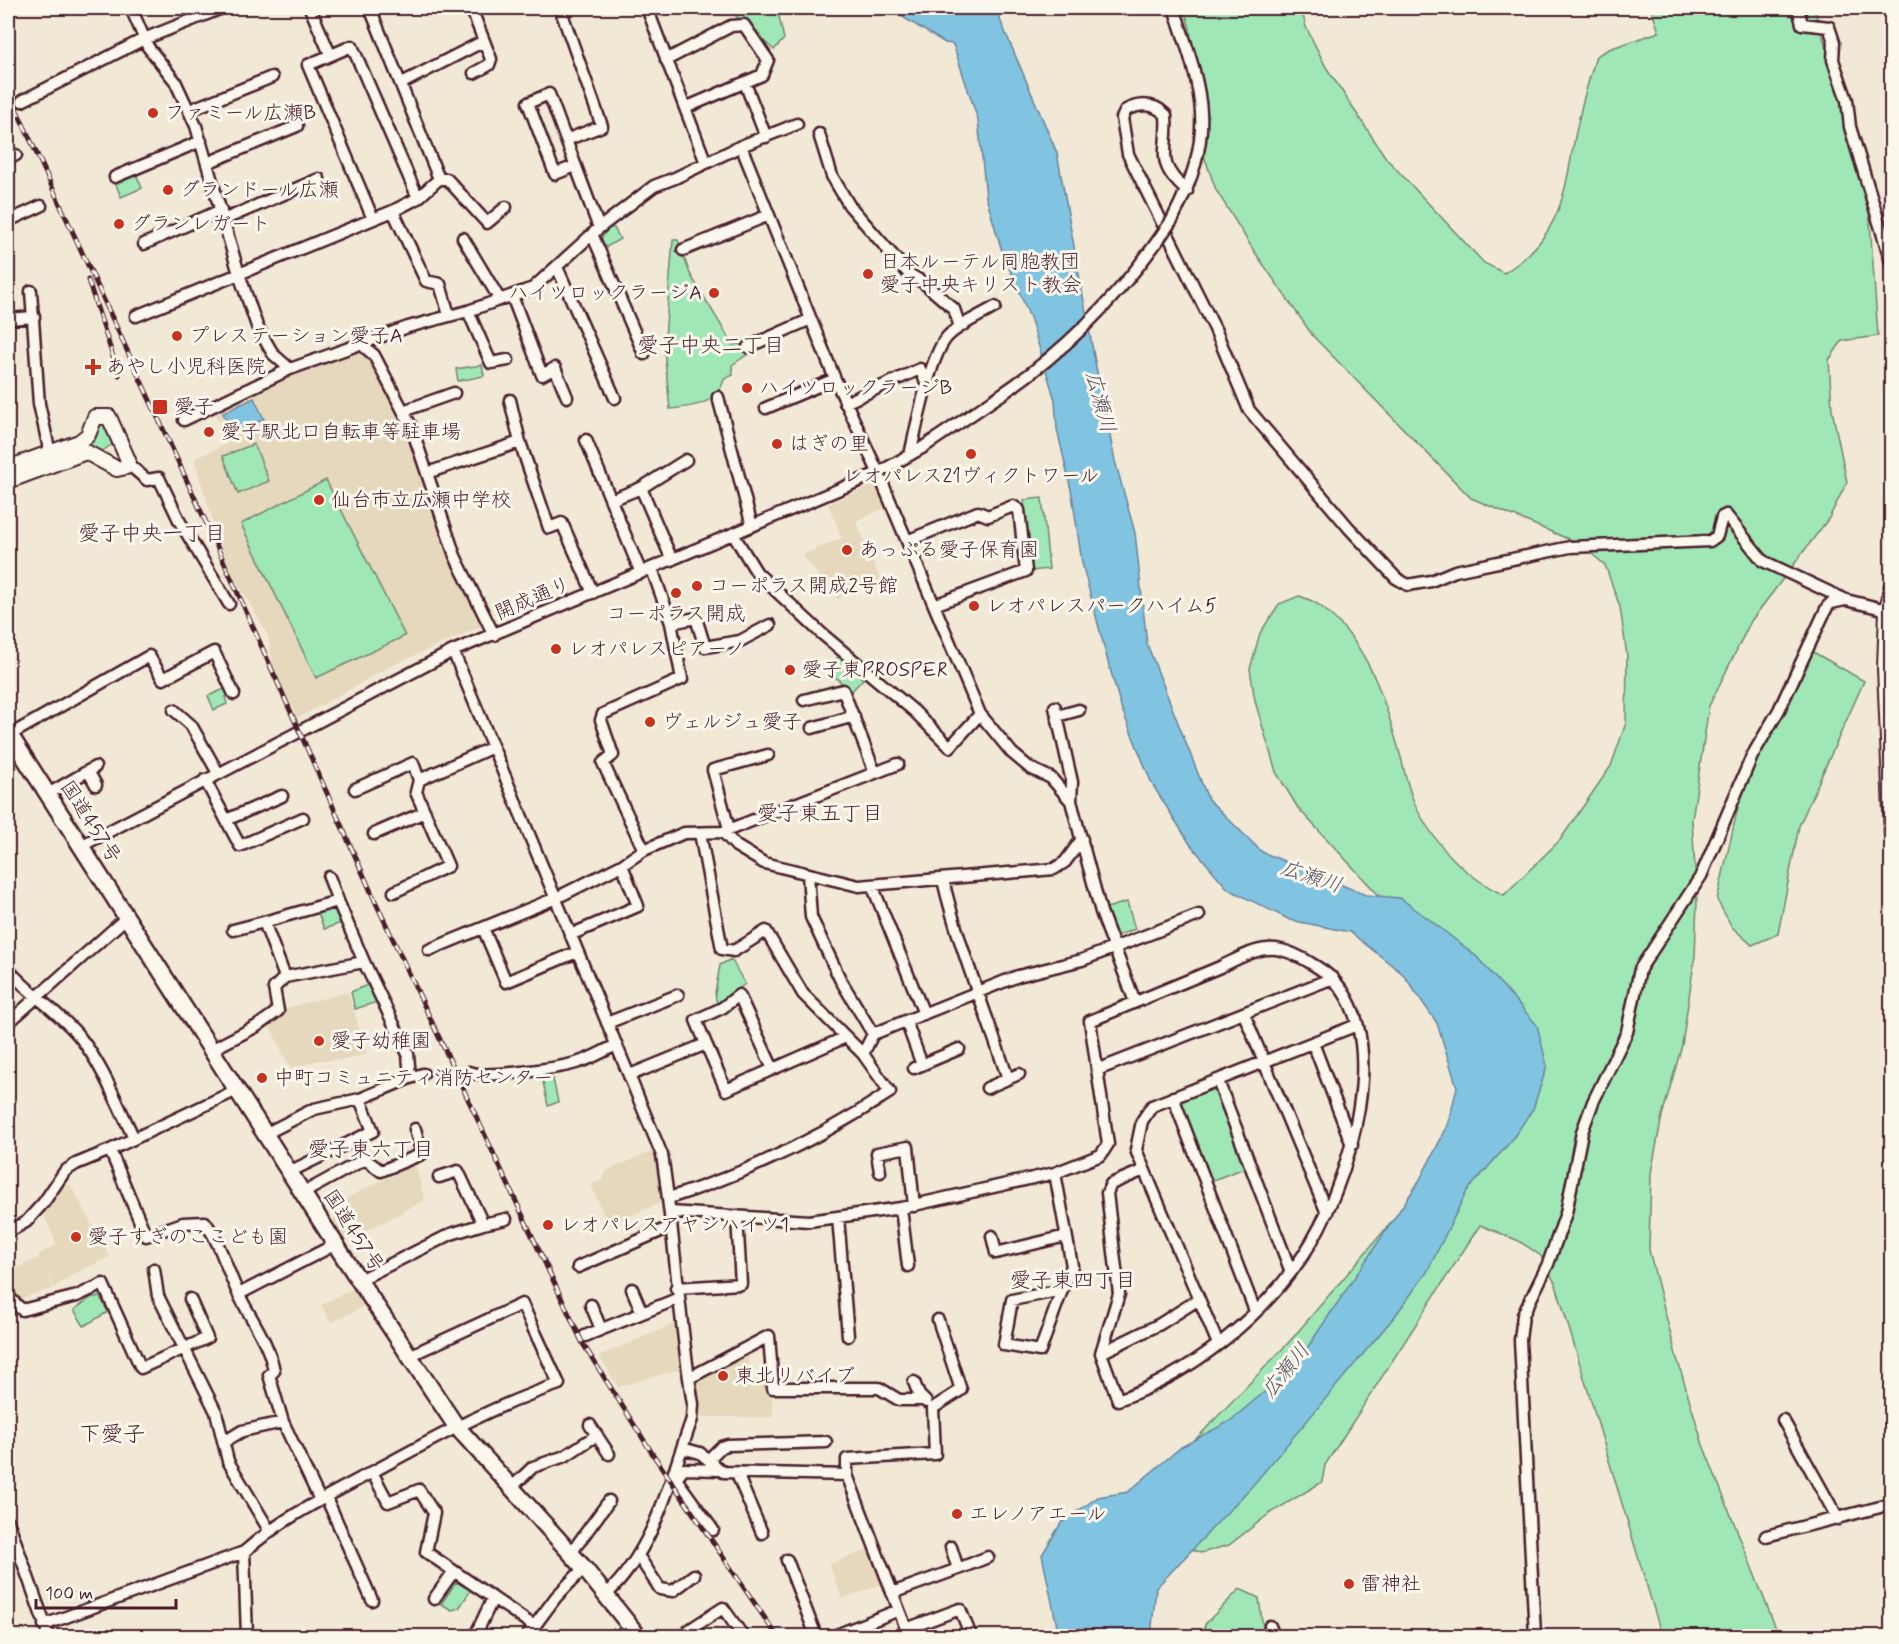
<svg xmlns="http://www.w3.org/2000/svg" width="1899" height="1644" font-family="Mynerve,'Klee One',sans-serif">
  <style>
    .built { fill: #e5d8bc }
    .green { fill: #9fe8b6; stroke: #748470; stroke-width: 1.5 }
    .water { fill: #81c4e2; stroke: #6b8299; stroke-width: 1.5 }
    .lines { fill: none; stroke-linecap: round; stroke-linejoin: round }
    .minor-casing { stroke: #4a1f2b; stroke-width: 15 }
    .major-casing { stroke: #4a1f2b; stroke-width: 18 }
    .highway-casing { stroke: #4a1f2b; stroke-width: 20 }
    .minor { stroke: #fbf7ec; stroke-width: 10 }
    .major { stroke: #fbf7ec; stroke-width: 14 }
    .highway { stroke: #fbf7ec; stroke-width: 15 }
    .rail-casing { stroke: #4a1f2b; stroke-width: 5 }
    .rail { stroke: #fbf7ec; stroke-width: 3; stroke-dasharray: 9; stroke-linecap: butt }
    .minor-bridge-casing { stroke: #4a1f2b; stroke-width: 15; stroke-linecap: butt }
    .minor-bridge { stroke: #fbf7ec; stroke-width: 10 }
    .poi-dot { fill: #c8321e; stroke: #fbf7ec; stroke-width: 2 }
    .labels { text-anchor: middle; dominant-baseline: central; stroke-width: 6; stroke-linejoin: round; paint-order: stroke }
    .poi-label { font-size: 20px; fill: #4a1f2b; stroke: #fbf7ec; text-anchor: start }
    .street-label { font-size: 20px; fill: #4a1f2b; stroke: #fbf7ec }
    .neighbourhood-label { font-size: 21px; fill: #4a1f2b; stroke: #fbf7ec }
    .water-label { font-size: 21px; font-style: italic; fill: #5a5162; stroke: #fbf7ec }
    .quarter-label { font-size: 22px; fill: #4a1f2b; stroke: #fbf7ec }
  </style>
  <rect width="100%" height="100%" fill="#f1e9d6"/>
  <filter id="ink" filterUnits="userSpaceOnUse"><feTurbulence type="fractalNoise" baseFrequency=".0167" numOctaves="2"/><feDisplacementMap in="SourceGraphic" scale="12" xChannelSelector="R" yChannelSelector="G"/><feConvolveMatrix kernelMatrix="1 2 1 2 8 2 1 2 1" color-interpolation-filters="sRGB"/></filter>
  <g filter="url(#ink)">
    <path class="built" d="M356,349H363L370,356L410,430L484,625L391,666L298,718L273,667L268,635L232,573L219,541L194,459L228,443L214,411L291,372Z
      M875,484L885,508L856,521L880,579L837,599L802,555L842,538L828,504Z
      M348,992L367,1054L345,1060H318L291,1069L270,1027L286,1014V1008Z
      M650,1152L657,1156L665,1201L608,1225L591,1185L604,1179L606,1171Z
      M415,1164L425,1200L345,1242L331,1220L350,1209L345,1199Z
      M62,1184L64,1188L70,1184L110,1257L73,1274L55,1287L43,1266L54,1288L17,1300L8,1289V1272L39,1258L38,1255L57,1244L43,1213Z
      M356,1287L366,1305L331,1323L321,1305Z
      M674,1324L683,1368L618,1387L599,1356Z
      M748,1354L749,1381L771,1378L773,1417H696L697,1380Z
      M872,1548L885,1583L842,1599L829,1564Z"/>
    <path class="green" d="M727,8H777L784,39L774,50Z
      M1184,8H1301L1306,27L1326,67L1386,158L1484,263L1504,273C1570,232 1564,179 1580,114C1584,94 1591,75 1596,56L1609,49L1659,32L1651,8H1814L1867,179L1878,336L1842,341L1829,360L1832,410L1847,482L1829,518L1751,621L1709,706L1692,820L1697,901L1695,956L1682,1045L1662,1116L1651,1173L1649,1250L1676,1355L1703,1445L1779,1636H1662L1556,1285L1541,1256L1519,1241L1480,1225L1325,1465L1322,1482L1269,1514L1229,1545L1201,1553L1181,1545L1194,1441L1290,1341L1429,1178L1468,1103L1445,1012L1384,901L1298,808L1276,772L1255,701L1250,669L1260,633L1279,604L1299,596C1317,601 1326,610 1339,623C1373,658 1387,708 1400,754C1405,773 1409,794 1418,811C1438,848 1466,877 1504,895L1560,840L1611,766L1626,723L1627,656L1620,607L1605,565L1580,544L1471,498L1313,336L1254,251L1216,190L1202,150V135L1193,99L1190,28Z
      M135,171L142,188L121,197L114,180Z
      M609,228H614L620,239L603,249L599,241Z
      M673,240H678L690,274L733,345L744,343L748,354L732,365L733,375L724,379C718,404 693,407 670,409L664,349Z
      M482,365L484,376L458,381L456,369Z
      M102,423L107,424L114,443L101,452L86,446L92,440L98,424Z
      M254,444L269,481L238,494L223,456Z
      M326,480L405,636L316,678L241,524Z
      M1042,498L1049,569L1031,571L1024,500Z
      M1808,649L1864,681L1799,826L1778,934L1752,945L1732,927L1717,900L1742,789Z
      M839,656L863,679L851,692L827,669Z
      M227,688L230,695L225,697L227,704L214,710L208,696Z
      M1127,902L1135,929L1116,936L1103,909Z
      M331,906L338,908L344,922L324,929L317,910Z
      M731,959L745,984L717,1005L715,993L720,965Z
      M372,983L380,1001L355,1009L351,992Z
      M542,1077L553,1079L558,1102L548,1106Z
      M1216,1087L1247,1167L1208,1182L1177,1102Z
      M92,1297H100L108,1312L84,1326L74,1310Z
      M456,1582L471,1590L459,1608L452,1610L441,1604Z
      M1240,1589L1259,1598L1264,1636H1204L1205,1624Z"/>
    <path class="water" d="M888,8H995L1057,153L1095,362L1115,461L1135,533L1147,644L1208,799L1262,852L1366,895L1400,898L1430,920L1476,956L1537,1025L1547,1066L1533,1109L1511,1141L1467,1191L1427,1272L1395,1316L1253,1485L1156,1588L1151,1636H1059L1042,1555L1061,1523L1098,1497L1128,1492L1181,1447L1230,1421L1295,1366L1418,1183L1448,1125L1457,1087L1437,1023L1403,974L1350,932L1290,920L1228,889L1190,844L1152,784L1121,707L1107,658L1082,563L1072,494L1057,429L1055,400L1031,320L1002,251L986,197L978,120L953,44L945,43Z
      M254,398L264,419L232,433L223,413Z"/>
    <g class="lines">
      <defs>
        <path id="minor" d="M131,8L148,47L175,81L196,126L239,274L257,326L273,354L290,369L408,327L468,311L533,288L599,228L654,186L675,178L741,146L835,379L877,470L980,714L950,747L914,711L821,633L757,573L733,534
          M310,8L330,54
          M560,8L602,126L566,140L599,228
          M647,8L706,163
          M1798,8L1802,24L1829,27L1834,42L1833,60L1847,100L1850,127L1892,265
          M666,60L731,26L744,25L768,60L762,75L685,108
          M474,73L489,65L491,59L484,41
          M402,83L484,41L471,8
          M745,83L766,137
          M22,101L144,39L222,8
          M190,110L272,77
          M819,134L832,176L849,205L909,274L924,283L954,309L960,327
          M566,140L549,94L528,103L555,174L575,166
          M741,146L797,124
          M8,159L16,155
          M207,163L297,126
          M115,177L201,141
          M439,179H447L487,223L506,207
          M1187,191C1153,162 1169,153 1166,115C1154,103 1141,103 1126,110L1122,118L1128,154L1215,329L1249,410L1349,528L1396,578L1408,585L1431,581L1455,571L1570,547L1710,541L1717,536L1722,517L1726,515L1763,561L1846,600L1887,610
          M393,211L426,281L440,284L449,315
          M373,219L308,65L352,46L418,198
          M223,220L319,179
          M1172,220C1217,133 1204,96 1174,8
          M8,221L41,206
          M592,234L644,354
          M463,238L500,300
          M144,244L221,210
          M683,250L769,215
          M557,267L615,398
          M31,291L39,404L50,453
          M512,296L542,375L555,368L567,397
          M468,311L491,363L508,360
          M136,316L393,211L418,198L439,179L370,8
          M8,319L34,317
          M362,345L374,355L411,426L455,556L494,635
          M748,347L811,319
          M718,397L752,526
          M510,400L520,442
          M845,403L920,369L928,386
          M766,408L835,379
          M403,411L454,393
          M184,420L290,369
          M586,440L641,573
          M910,455C916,429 930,354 948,336C960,324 980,316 995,307
          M127,463L147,480L159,478L180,522L229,604
          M427,473L520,442L549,528L562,523L593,593
          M611,500L641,488
          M907,541L978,512L988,516L1013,506L1019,510L1026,571L934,605
          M672,560L641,488L686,460
          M671,623L696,618L705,647L740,641L770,625
          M453,651L662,1155C675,1238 679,1321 693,1404L692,1419C670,1480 655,1549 606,1595
          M804,700L843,690L875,773
          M1055,707L1072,782L1071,800
          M174,710L191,725L218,773
          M980,714L1012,753L1030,768L1051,778L1071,801L1101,912L1135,1002
          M1057,716L1079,710
          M812,728L854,716
          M8,736L149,656L163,679L214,652L234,694
          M88,771L96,785
          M205,780L240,846L303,818
          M355,789L413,763L419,780L493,747
          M48,794L95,767
          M226,820L282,796
          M729,829L713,770L768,755
          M723,832L898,764
          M700,833L722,949L734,951L766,931L803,994L846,1037
          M374,834L425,812
          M81,846L453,651L878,473L922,448L1002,394
          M644,850L603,763L613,755L601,720L603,714L682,679L671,623L652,569
          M329,877L338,901
          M943,880C959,948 986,1012 1008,1079
          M872,885L924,1014
          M394,892L448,866L416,792L419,780
          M483,928L506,982L577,952
          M233,930L264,922
          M570,935L638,906L622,865
          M429,950L556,898L622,865L644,850L684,833L723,832L736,846L764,863L859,886L1054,869L1065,862L1082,839
          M8,969C29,994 58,1011 79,1036C103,1066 117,1104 134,1138
          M1244,1014L1327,1213
          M906,1021L922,1065
          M8,1023L126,918
          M607,1023L678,995
          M873,1034L1018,976L1082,960L1199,915
          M1313,1043L1352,1145
          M211,1050L257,1026L278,1011L274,988L285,977L264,922L338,901L364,962L285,977
          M914,1068L959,1049
          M773,1069L846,1037L863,1054
          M1097,1070L1333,978
          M469,1072C484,1079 564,1068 582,1061C594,1057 605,1050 617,1045
          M630,1075L706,1044L696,1020L722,1008L739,995L773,1069L726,1090L706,1044
          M410,1078L423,1074
          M1218,1081L1291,1272
          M987,1088L1019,1074
          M1173,1097L1255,1311
          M265,1134L314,1109L360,1099
          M110,1150L146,1236L183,1223L205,1222C221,1244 227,1271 239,1295C252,1321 269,1343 274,1371L269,1375L283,1422L320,1500
          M289,1172L373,1131L360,1099L410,1078L408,1054L364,962
          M880,1172L877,1153L908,1147L914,1206
          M1055,1173L1072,1266L1062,1290L1012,1300L1004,1345L1040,1351L1062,1290
          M303,1193L365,1159L381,1171L422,1154L415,1129
          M669,1198C747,1173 821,1138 890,1092L863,1054L873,1034L840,979L811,917L808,874
          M901,1208L908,1266
          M670,1212L809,1221L901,1208L1055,1173L1101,1155L1108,1144L1090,1021C1133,1003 1177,985 1220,967C1234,961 1251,950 1267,949C1283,947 1304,958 1317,967C1404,1019 1347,1192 1302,1257C1258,1321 1190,1374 1118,1400L1101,1353L1119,1294L1107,1193L1111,1184L1144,1170
          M838,1217L848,1336
          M483,1224L506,1219
          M8,1232L26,1222L44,1202L65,1171L76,1164L110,1150L237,1090
          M992,1236L996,1253L1066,1236
          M578,1267L670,1227
          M154,1269L158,1296L216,1412L228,1461L269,1530
          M359,1280L451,1234L483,1224L458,1171L439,1177
          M676,1288L741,1284L737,1216
          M632,1289L642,1313
          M239,1294L336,1244
          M8,1296L22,1310L77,1296L103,1284L141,1368L207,1338L190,1299
          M591,1305L601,1329
          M585,1336L677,1299
          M1218,1344L1136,1150L1142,1121L1152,1106L1357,1025
          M1101,1353L1160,1324L1199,1299
          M689,1378L769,1336L773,1388H879L899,1400H924
          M914,1382L919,1395L926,1402
          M1783,1420L1838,1519
          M590,1425L609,1454
          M224,1442L242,1431L283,1422
          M682,1448L700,1453L723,1472L847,1475L909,1636
          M710,1458L721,1447L728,1445L826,1442
          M372,1472L388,1502L419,1490L434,1513L426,1552L534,1626
          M737,1474L762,1533
          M847,1475V1459L935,1454L933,1408L961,1390L938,1320
          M511,1488L533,1467L565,1456L597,1435
          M326,1497L372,1600
          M8,1521L49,1636
          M713,1530L676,1479L684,1469L718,1470
          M1766,1536L1892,1504
          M244,1552L247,1636
          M571,1553L609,1501
          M639,1557L660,1589L673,1591L694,1575
          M787,1560L816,1636
          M958,1569L988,1557
          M892,1593L958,1569L951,1547
          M434,1599L454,1571
          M44,1625L244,1552C283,1517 330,1495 376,1470C437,1437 493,1406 559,1384L522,1304L409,1356
          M1270,1626L1274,1636
          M906,1629L960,1609L971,1636
          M475,1636L493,1598
          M527,1636L556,1597L584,1568
          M693,1636L689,1630L723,1608L743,1636
          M834,1636L899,1610
          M1535,1636L1520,1340L1523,1315L1548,1264L1566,1213L1582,1132L1593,1102L1627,1032L1640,969L1701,876L1752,756L1779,710L1827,607L1831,603L1845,600"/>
        <path id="major" d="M8,468L79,442L88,435L95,417H109L128,460L126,467L117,469L86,452L8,481
          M1892,585L1887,610L1885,668L1892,835"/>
        <path id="highway" d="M8,732L345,1259L456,1426L584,1568L638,1636"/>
      </defs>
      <use href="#minor" class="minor-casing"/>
      <use href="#major" class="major-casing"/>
      <use href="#highway" class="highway-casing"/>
      <use href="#minor" class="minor"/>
      <use href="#major" class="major"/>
      <use href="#highway" class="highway"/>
      <defs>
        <path id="rail" d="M8,91L215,542L376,903L583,1344L654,1456L777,1636
          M88,280L119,375"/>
      </defs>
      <use href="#rail" class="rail-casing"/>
      <use href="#rail" class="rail"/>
      <defs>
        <path id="minor-bridge" d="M1002,394C1071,347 1126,289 1172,220"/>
      </defs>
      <use href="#minor-bridge" class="minor-bridge-casing"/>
      <use href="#minor-bridge" class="minor-bridge"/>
    </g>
  </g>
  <g class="poi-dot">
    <circle cx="153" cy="113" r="6"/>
    <circle cx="168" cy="190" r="6"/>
    <circle cx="119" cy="224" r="6"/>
    <circle cx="868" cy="274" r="6"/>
    <circle cx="714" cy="293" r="6"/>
    <circle cx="177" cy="336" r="6"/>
    <path d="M90 358h6v6h6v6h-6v6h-6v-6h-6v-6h6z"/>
    <circle cx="747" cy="388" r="6"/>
    <rect x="152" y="399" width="16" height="16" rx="3"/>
    <circle cx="209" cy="432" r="6"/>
    <circle cx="777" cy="444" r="6"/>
    <circle cx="971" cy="454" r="6"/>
    <circle cx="319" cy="500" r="6"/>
    <circle cx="847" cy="550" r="6"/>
    <circle cx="697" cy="586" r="6"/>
    <circle cx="676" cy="593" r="6"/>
    <circle cx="974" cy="606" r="6"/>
    <circle cx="556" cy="649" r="6"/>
    <circle cx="790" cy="670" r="6"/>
    <circle cx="650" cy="722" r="6"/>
    <circle cx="319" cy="1041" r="6"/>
    <circle cx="262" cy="1078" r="6"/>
    <circle cx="548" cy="1225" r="6"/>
    <circle cx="76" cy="1237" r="6"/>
    <circle cx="723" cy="1376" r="6"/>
    <circle cx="957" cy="1514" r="6"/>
    <circle cx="1349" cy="1584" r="6"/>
  </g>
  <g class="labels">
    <g class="poi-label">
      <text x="165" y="113">ファミール広瀬B</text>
      <text x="180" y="190">グランドール広瀬</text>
      <text x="131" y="224">グランレガート</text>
      <text x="880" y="262">日本ルーテル同胞教団<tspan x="880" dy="23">愛子中央キリスト教会</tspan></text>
      <text x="702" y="293" text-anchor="end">ハイツロックラージA</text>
      <text x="189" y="336">プレステーション愛子A</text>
      <text x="106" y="367">あやし小児科医院</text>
      <text x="759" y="388">ハイツロックラージB</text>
      <text x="174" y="407">愛子</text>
      <text x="221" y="432">愛子駅北口自転車等駐車場</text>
      <text x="789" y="444">はぎの里</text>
      <text x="971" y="476" text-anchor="middle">レオパレス21ヴィクトワール</text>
      <text x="331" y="500">仙台市立広瀬中学校</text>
      <text x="859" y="550">あっぷる愛子保育園</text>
      <text x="709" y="586">コーポラス開成2号館</text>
      <text x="986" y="606">レオパレスパークハイム5</text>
      <text x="676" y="614" text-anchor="middle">コーポラス開成</text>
      <text x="568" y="649">レオパレスピアーノ</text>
      <text x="802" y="670">愛子東PROSPER</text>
      <text x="662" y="722">ヴェルジュ愛子</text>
      <text x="331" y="1041">愛子幼稚園</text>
      <text x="274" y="1078">中町コミュニティ消防センター</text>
      <text x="560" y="1225">レオパレスアヤシハイツ1</text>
      <text x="88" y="1237">愛子すぎのここども園</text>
      <text x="735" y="1376">東北リバイブ</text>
      <text x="969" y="1514">エレノアエール</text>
      <text x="1361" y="1584">雷神社</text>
    </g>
    <g class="street-label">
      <text transform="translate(533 599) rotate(-23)">開成通り</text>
      <text transform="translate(90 822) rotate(57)">国道457号</text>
      <text transform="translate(353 1231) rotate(57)">国道457号</text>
    </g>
    <g class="neighbourhood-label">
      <text x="711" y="346">愛子中央二丁目</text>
      <text x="152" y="534">愛子中央一丁目</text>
      <text x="820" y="814">愛子東五丁目</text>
      <text x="371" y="1150">愛子東六丁目</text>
      <text x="1073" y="1281">愛子東四丁目</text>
    </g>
    <g class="water-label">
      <text transform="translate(1100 402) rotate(75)">広瀬川</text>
      <text transform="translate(1311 877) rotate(18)">広瀬川</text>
      <text transform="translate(1286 1371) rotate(-51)">広瀬川</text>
    </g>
    <g class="quarter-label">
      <text x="112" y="1435">下愛子</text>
    </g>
  </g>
  <rect width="1899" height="1644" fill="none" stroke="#fbf7ec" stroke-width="30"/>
  <rect x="15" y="15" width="1869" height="1614" fill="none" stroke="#4a1f2b" stroke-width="2" filter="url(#ink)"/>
  <path d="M36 1599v9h140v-9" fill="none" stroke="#4a1f2b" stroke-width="3"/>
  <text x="45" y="1599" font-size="18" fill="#4a1f2b" stroke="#fbf7ec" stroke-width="4.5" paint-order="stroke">100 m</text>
</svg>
